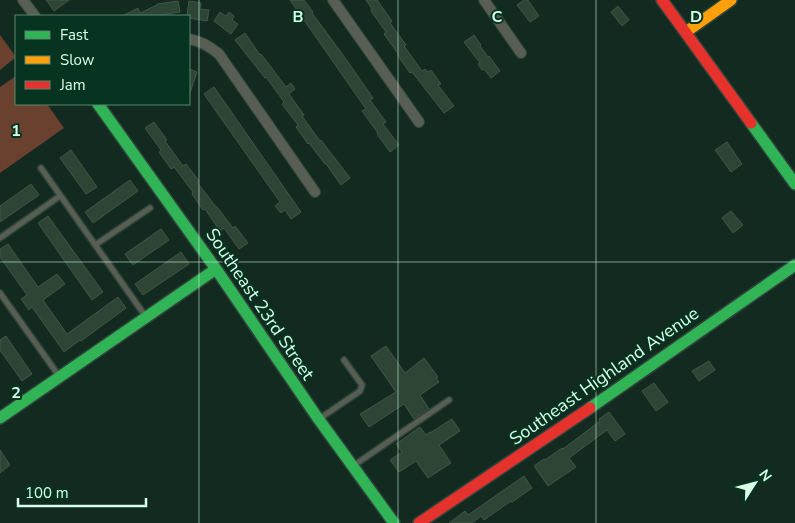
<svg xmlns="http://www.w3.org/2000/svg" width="795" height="523" font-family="'Nunito Sans',sans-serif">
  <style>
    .green { fill: #6a412f }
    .building { fill: #2e4535; stroke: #425648 }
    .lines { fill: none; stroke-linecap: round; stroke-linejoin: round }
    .lane-casing { stroke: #2f453b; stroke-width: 8 }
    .street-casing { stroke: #2f453b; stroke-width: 12 }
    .fast-casing { stroke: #2f453b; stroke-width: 14 }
    .slow-casing { stroke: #2f453b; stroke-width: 14 }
    .jam-casing { stroke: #2f453b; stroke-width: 14 }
    .lane { stroke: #585e53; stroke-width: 5 }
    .street { stroke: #585e53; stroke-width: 10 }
    .fast { stroke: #30b455; stroke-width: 11 }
    .slow { stroke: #ff9f0a; stroke-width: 11 }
    .jam { stroke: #e5322d; stroke-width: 11 }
    .grid { fill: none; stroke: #d8ffe9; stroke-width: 1; stroke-opacity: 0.55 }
    .labels { text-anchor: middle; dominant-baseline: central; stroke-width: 4; stroke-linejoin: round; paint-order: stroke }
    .street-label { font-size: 18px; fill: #d8ffe9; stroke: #073421 }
    .grid-label { font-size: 16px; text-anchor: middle; font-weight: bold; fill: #d8ffe9; stroke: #073421; stroke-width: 4; stroke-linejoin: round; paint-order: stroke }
  </style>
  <rect width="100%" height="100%" fill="#122a20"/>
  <path class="green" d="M0,35L16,57L0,70Z
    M16,76V104H47L64,128L0,173V87Z"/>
  <path class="building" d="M46,0H69L54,11Z
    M290,0H304L313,12L312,13L343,55L373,98L370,100L386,122L383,124L399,145L390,152L377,134L378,133L362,111L366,109Z
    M366,0H377L392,21L390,23L406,45L404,46L422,71L425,69L428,72L431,70L441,84L438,85L454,106L444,113L412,72L410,73L398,56L399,55L384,34L386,32L371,11L372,9Z
    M524,0H528L539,16L530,22L517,5Z
    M178,1L180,12L154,16H122L138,8L140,13L157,5V4Z
    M189,1L201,3L200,9L209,10L207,21L189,18V16H187Z
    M618,6L629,20L622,26L611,12Z
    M220,12L226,16L229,12L234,16L232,20L238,24L231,34L214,21Z
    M245,33L260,55L261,54L286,87L291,83L295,89L289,94L304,115L302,116L320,141L321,140L350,178L341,185L326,164H325L309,143L308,144L296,127L298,125L282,104L284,102L266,77L265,78L235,40Z
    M474,35L481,45L480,46L488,57L489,56L500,71L491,78L484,69L482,70L478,64L480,63L464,42Z
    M189,69L197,72L190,93L189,92Z
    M214,87L301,212L291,219L285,210L281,213L275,206L280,202L204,94Z
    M154,122L167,140L165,141L183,166L186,164L199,181L197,182L216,207H217L233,228L235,226L248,243L239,249L224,228L220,231L205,209L203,210L192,194L193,192L174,167L171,169L159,152L161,150L145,128Z
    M727,142L742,164L731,172L715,150Z
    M71,150L97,187L86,194L60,158Z
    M130,180L138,191L93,223L85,212Z
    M31,184L39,195L0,222V206Z
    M731,211L743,225L733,233L722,218Z
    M48,216L103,292L92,300L38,223Z
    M161,229L169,240L133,265L125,254Z
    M8,244L38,287L57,274L65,284L43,300L67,334L118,297L126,308L81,341L80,340L64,352L32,307L29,310L21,299L27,295L0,257V249Z
    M181,252L189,264L143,295L135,284Z
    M6,336L32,374L22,381L0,350V340Z
    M386,346L405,373L424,358L438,377L436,378L439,382L420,395L429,409L414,419L404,404L369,427L360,414L396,392L371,356Z
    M709,361L715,370L699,381L692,371Z
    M654,383L668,402L656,411L642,391Z
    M609,412L625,434L615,441L607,430L569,458L576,467L548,486L534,466L544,459L545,460L562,448L563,449L600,421L599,419Z
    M452,419L460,431L439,445L451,463L428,478L416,461L399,472L390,460L402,452L396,444L420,427L426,435L430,432V433Z
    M0,450L10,465L0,473Z
    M524,476L532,488L512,502L511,501L484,520L481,516L472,523H449L465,511L468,515Z"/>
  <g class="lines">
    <defs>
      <path id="lane" d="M41,168L146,317
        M0,238L60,196
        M95,245L150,208
        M0,293L59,376
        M319,419L360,391L362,385L344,360
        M353,466L449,400"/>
      <path id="street" d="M23,0L35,16
        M333,0L419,122
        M484,0L521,53
        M189,39C201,41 209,46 219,54L315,192"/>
      <path id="fast" d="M98,104L216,269L317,417L394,523
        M751,123L795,184
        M590,408L795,265
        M0,418L216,269"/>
      <path id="slow" d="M686,32L731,0"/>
      <path id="jam" d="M662,0L751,123
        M419,523L590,408"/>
    </defs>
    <use href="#lane" class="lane-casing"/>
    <use href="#street" class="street-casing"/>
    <use href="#fast" class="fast-casing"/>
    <use href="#slow" class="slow-casing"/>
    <use href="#jam" class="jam-casing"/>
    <use href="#lane" class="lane"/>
    <use href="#street" class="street"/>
    <use href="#fast" class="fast"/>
    <use href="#slow" class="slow"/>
    <use href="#jam" class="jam"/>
  </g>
  <path class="grid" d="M199,0V523M398,0V523M596,0V523M0,262H795"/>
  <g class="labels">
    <g class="street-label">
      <text transform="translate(260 304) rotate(56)">Southeast 23rd Street</text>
      <text transform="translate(604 376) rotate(-35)">Southeast Highland Avenue</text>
    </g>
  </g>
  <g class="grid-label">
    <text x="298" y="22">B</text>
    <text x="497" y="22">C</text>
    <text x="696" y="22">D</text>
    <text x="16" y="136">1</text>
    <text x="16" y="398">2</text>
  </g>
  <rect x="15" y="15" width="175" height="90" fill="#073421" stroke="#5b8571"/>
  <rect x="25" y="31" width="25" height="8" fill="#30b455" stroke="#5b8571"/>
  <text x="60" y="40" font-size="15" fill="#d8ffe9">Fast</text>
  <rect x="25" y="56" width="25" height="8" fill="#ff9f0a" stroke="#5b8571"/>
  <text x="60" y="65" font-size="15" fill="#d8ffe9">Slow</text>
  <rect x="25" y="81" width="25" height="8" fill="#e5322d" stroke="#5b8571"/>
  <text x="60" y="90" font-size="15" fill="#d8ffe9">Jam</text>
  <g transform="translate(755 483) rotate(54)" stroke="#073421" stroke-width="4" paint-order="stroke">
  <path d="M0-4L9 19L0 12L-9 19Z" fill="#d8ffe9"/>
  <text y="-8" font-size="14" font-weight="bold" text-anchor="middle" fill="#d8ffe9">N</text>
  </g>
  <path d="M18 498v8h128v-8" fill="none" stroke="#d8ffe9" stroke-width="2.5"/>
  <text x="25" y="498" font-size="15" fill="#d8ffe9" stroke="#073421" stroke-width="4" paint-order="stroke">100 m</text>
</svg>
